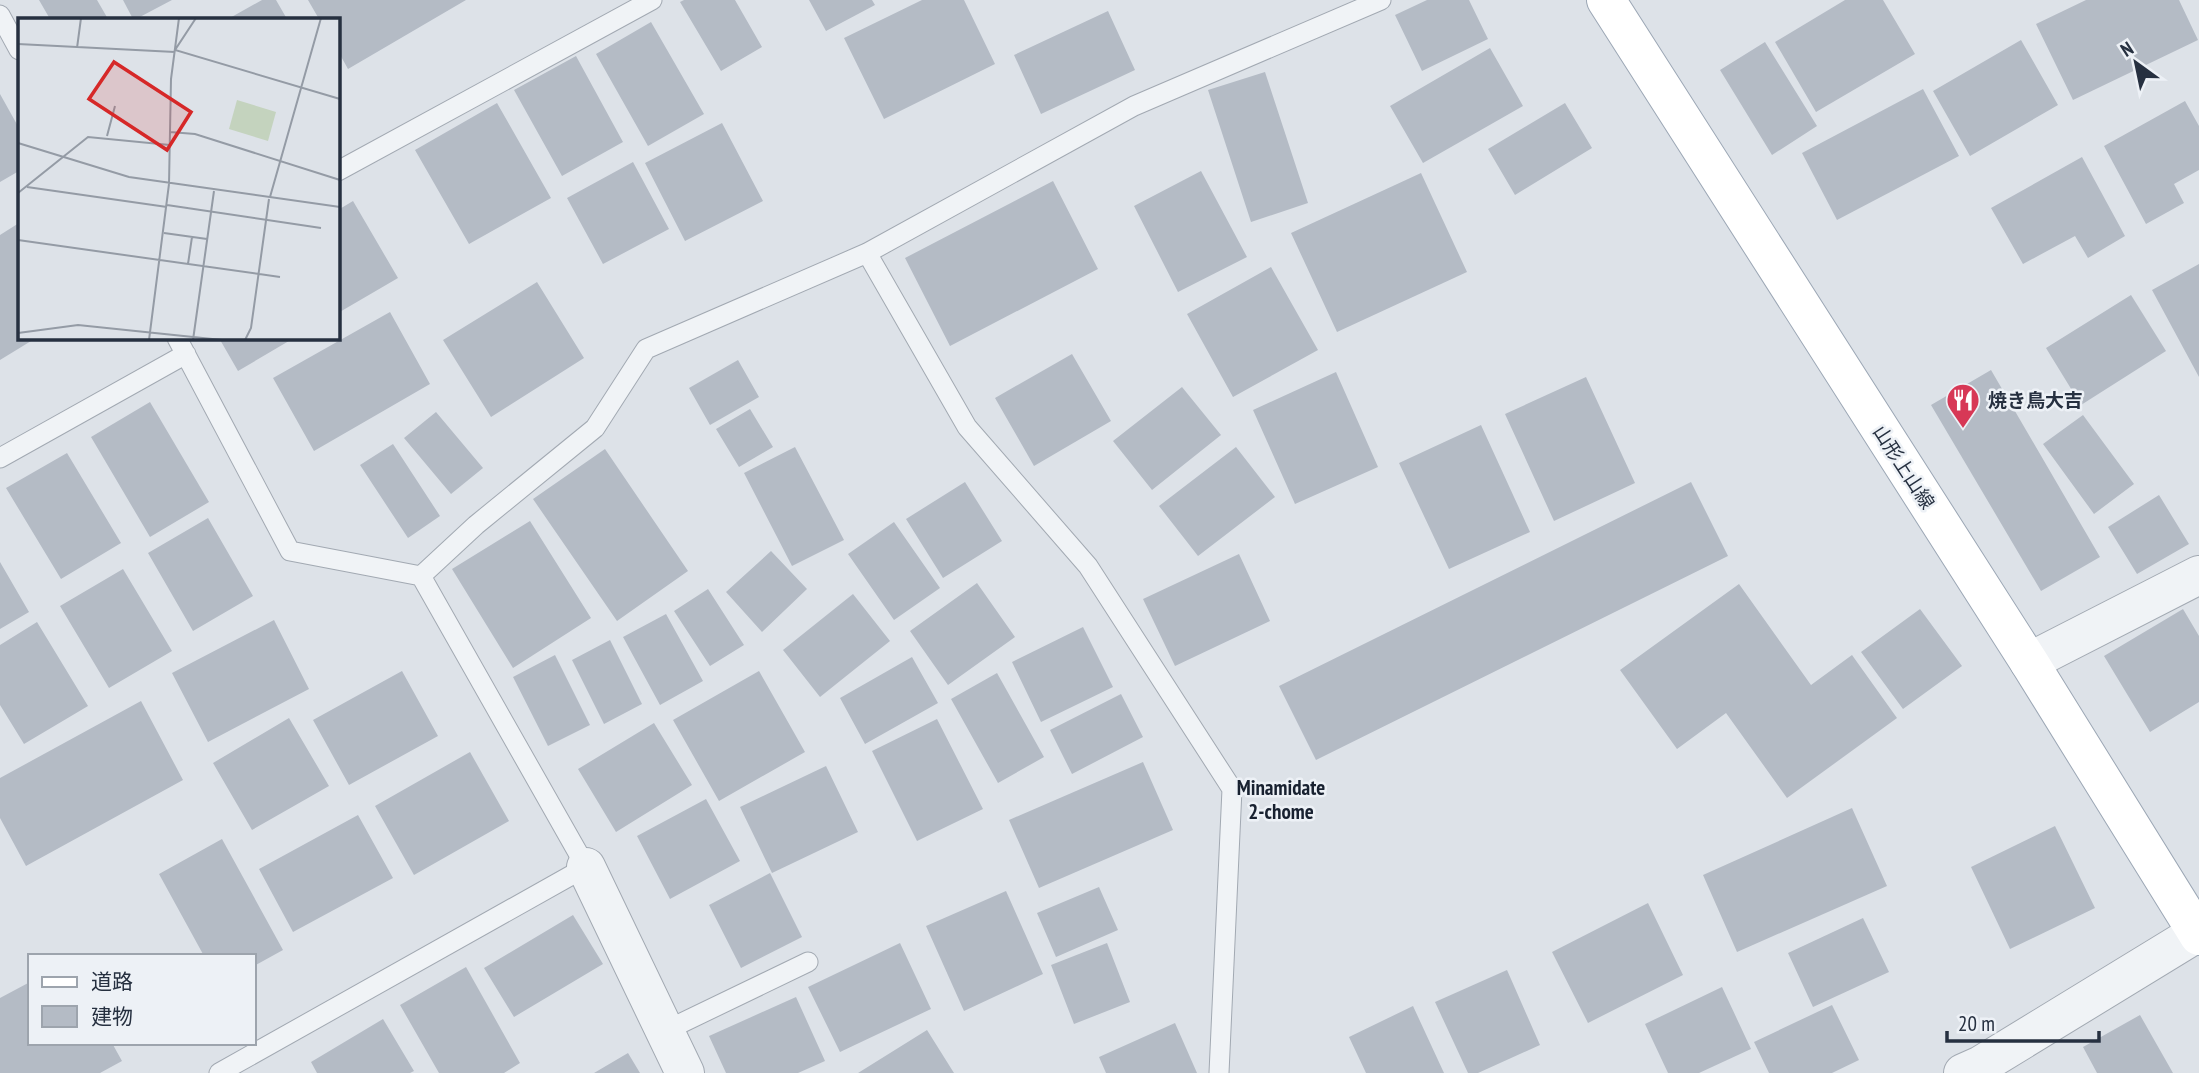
<svg xmlns="http://www.w3.org/2000/svg" width="2199" height="1073" font-family="'PT Sans Narrow','Noto Sans JP',sans-serif">
  <style>
    .building { fill: #b4bbc5 }
    .lines { fill: none; stroke-linecap: round; stroke-linejoin: round }
    .lane-casing { stroke: #a2a9b2; stroke-width: 21 }
    .street-casing { stroke: #a2a9b2; stroke-width: 40 }
    .primary-casing { stroke: #9ca7b5; stroke-width: 40 }
    .lane { stroke: #f0f3f6; stroke-width: 19 }
    .street { stroke: #f0f3f6; stroke-width: 38 }
    .primary { stroke: #fff; stroke-width: 38 }
    .labels { text-anchor: middle; dominant-baseline: central; stroke-width: 5; stroke-linejoin: round; paint-order: stroke }
    .poi-label { font-size: 19px; font-weight: bold; fill: #263040; stroke: #edf1f6; text-anchor: start }
    .street-label { font-size: 19px; fill: #263040; stroke: #edf1f6 }
    .neighbourhood-label { font-size: 21px; font-weight: bold; fill: #182130; stroke: #edf1f6 }
    .inset-road { fill: none; stroke: #949ba5; stroke-width: 2 }
    .view { fill: #d62828; fill-opacity: 0.15; stroke: #d62828; stroke-width: 3.5 }
    .inset-edge { fill: none; stroke: #263040; stroke-width: 3.5 }
  </style>
  <rect width="100%" height="100%" fill="#dde2e8"/>
  <path class="building" d="M39,0H97L108,19H50Z
    M123,0H172L136,19H133Z
    M262,0H276L287,19H228Z
    M308,0H466L348,69L338,51V19H319Z
    M684,0H735L762,47L721,71L680,2Z
    M809,0H872L875,5L826,31Z
    M922,0H964L995,64L884,119L844,38Z
    M1427,0H1469L1488,39L1422,71L1395,15Z
    M1845,0H1883L1915,54L1816,112L1775,42Z
    M2086,0H2179L2198,40L2073,100L2036,24Z
    M1108,11L1135,70L1041,114L1014,55Z
    M651,22L704,114L648,146L596,54Z
    M2021,40L2058,105L1970,156L1933,91Z
    M1765,42L1817,126L1772,155L1720,70Z
    M1490,48L1523,106L1423,163L1390,106Z
    M576,56L623,142L562,176L514,90Z
    M1265,72L1308,203L1251,222L1208,90Z
    M1923,89L1959,156L1837,220L1802,153Z
    M0,94L19,128V171L0,182Z
    M2185,101L2199,126V170L2174,184L2184,203L2146,224L2104,146Z
    M497,103L551,198L469,244L415,150Z
    M1565,103L1592,148L1515,195L1488,149Z
    M722,123L763,201L685,241L645,163Z
    M2082,157L2125,236L2088,258L2075,236L2023,264L1991,208Z
    M633,162L669,229L603,264L567,198Z
    M1201,171L1247,257L1178,292L1134,206Z
    M1421,173L1467,272L1337,332L1291,233Z
    M1053,181L1098,269L950,346L905,258Z
    M353,201L398,278L338,313V210Z
    M19,223V338H36L0,360V235Z
    M2199,264V377L2152,290Z
    M1271,267L1318,350L1233,397L1187,314Z
    M537,282L584,358L491,417L443,340Z
    M2131,295L2166,351L2081,405L2046,348Z
    M390,312L430,384L314,451L273,378Z
    M219,338H294L238,371Z
    M1072,354L1111,421L1034,466L995,398Z
    M738,360L759,397L710,425L689,388Z
    M1991,370L2100,557L2041,591L1931,405Z
    M1336,372L1378,467L1295,504L1253,410Z
    M1586,377L1635,483L1554,521L1505,414Z
    M1182,387L1221,435L1152,490L1113,441Z
    M150,402L209,502L150,537L91,437Z
    M750,409L773,447L739,467L716,429Z
    M436,412L483,468L451,494L404,438Z
    M2083,415L2134,484L2094,514L2043,444Z
    M1481,425L1530,532L1449,569L1399,463Z
    M393,444L440,516L408,538L360,465Z
    M795,447L844,540L792,566L744,473Z
    M1236,447L1275,497L1198,556L1159,506Z
    M605,449L688,571L617,621L533,499Z
    M67,453L121,543L61,579L6,488Z
    M965,482L1002,541L943,578L906,519Z
    M1691,482L1728,556L1316,760L1279,686Z
    M2159,495L2189,544L2137,574L2108,527Z
    M208,518L253,596L193,631L148,553Z
    M530,521L591,618L513,668L452,569Z
    M894,522L940,588L894,620L848,554Z
    M771,551L807,589L762,632L726,592Z
    M1239,554L1270,621L1175,666L1143,599Z
    M0,562L29,612L0,629Z
    M123,569L172,651L109,688L60,606Z
    M977,583L1015,637L948,685L910,631Z
    M1739,584L1811,685L1852,655L1897,718L1787,798L1726,713L1677,749L1620,670Z
    M708,589L744,645L710,666L674,611Z
    M853,594L890,641L820,697L783,650Z
    M1920,609L1962,666L1903,709L1861,652Z
    M2183,609L2199,636V702L2150,732L2104,656Z
    M666,614L703,681L660,705L623,637Z
    M274,620L309,689L208,742L172,673Z
    M37,622L88,706L24,744L0,705V645Z
    M1083,627L1113,687L1041,722L1012,662Z
    M610,640L642,704L604,724L572,660Z
    M555,655L590,725L548,746L513,677Z
    M912,657L938,703L865,744L840,698Z
    M402,671L438,736L349,785L313,720Z
    M759,671L805,752L719,801L673,720Z
    M997,673L1044,757L998,783L951,699Z
    M1121,694L1143,737L1072,774L1050,730Z
    M141,701L183,780L26,866L0,818V778Z
    M289,718L329,786L252,830L213,763Z
    M937,719L983,809L917,841L872,751Z
    M654,723L692,785L616,832L578,769Z
    M470,752L509,821L414,875L375,806Z
    M1143,762L1173,830L1039,888L1009,820Z
    M826,766L858,832L772,873L740,807Z
    M706,799L740,861L670,899L637,836Z
    M1852,808L1887,886L1737,952L1703,875Z
    M358,815L393,878L293,932L259,869Z
    M2055,826L2095,908L2010,949L1971,867Z
    M222,839L283,950L254,966V956H204L159,874Z
    M770,873L802,937L741,968L709,905Z
    M1099,887L1118,930L1056,957L1037,913Z
    M1006,891L1043,974L964,1011L926,926Z
    M1648,903L1683,975L1588,1023L1552,952Z
    M573,915L603,964L514,1017L484,968Z
    M1863,918L1889,972L1813,1007L1788,953Z
    M900,943L931,1009L840,1052L808,987Z
    M1107,943L1130,1002L1074,1024L1051,965Z
    M466,967L520,1063L504,1073H439L400,1005Z
    M1507,970L1540,1045L1478,1073H1468L1435,1002Z
    M30,982V1043H112L122,1061L100,1073H0V998Z
    M1722,987L1751,1049L1699,1073H1668L1645,1024Z
    M796,997L825,1061L798,1073H726L709,1036Z
    M1832,1005L1859,1060L1832,1073H1769L1754,1042Z
    M1413,1006L1444,1073H1366L1349,1037Z
    M2140,1015L2173,1073H2097L2083,1047Z
    M383,1019L414,1071L410,1073H317L311,1062Z
    M1175,1023L1197,1073H1106L1099,1057Z
    M927,1030L954,1073H858Z
    M628,1053L640,1073H594Z"/>
  <g class="lines">
    <defs>
      <path id="lane" d="M0,15L19,50
        M338,171L652,0
        M867,253L967,427L1088,566L1232,789L1219,1073
        M177,338L290,551L421,576L586,867L219,1073
        M0,458L186,354
        M421,576L476,525L595,428L646,349L867,253L1134,106L1381,0
        M665,1031L808,962"/>
      <path id="street" d="M2029,662L2199,575
        M586,867L685,1073
        M1963,1073L1981,1065L2197,933"/>
      <path id="primary" d="M1606,0L2029,662L2199,936"/>
    </defs>
    <use href="#lane" class="lane-casing"/>
    <use href="#street" class="street-casing"/>
    <use href="#primary" class="primary-casing"/>
    <use href="#lane" class="lane"/>
    <use href="#street" class="street"/>
    <use href="#primary" class="primary"/>
  </g>
  <defs>
    <symbol id="restaurant-pin" viewBox="-11 -11 22 30"><path d="M0 17L-7.5 6A9.5 9.5 0 1 1 7.5 6Z" fill="#d73856" stroke="#edf1f6"/><path d="M-5-6h1v4h1v-4h1v4h1v-4h1v5L-1.5 .5V6h-2V.5L-5-1ZM5-6V6H3V1.5H1.5Q1.5-4 5-6Z" fill="#fff"/></symbol>
  </defs>
  <g fill-rule="evenodd">
    <use href="#restaurant-pin" x="1944" y="381" width="38" height="52"/>
  </g>
  <g class="labels">
    <g class="poi-label">
      <text x="1988" y="400">焼き鳥大吉</text>
    </g>
    <g class="street-label">
      <text transform="translate(1904 467) rotate(57)">山形上山線</text>
    </g>
    <g class="neighbourhood-label">
      <text x="1281" y="787">Minamidate<tspan x="1281" dy="24">2-chome</tspan></text>
    </g>
  </g>
  <g transform="translate(18 18)">
    <rect width="322" height="322" fill="#dde2e8"/>
    <path d="M219,82L258,94L250,123L211,111Z" fill="#c4d3be"/>
    <path class="inset-road" d="M178,0L157,32L322,81M0,26L157,34M59,30L63,0M152,114L177,116L322,162M89,118L97,88M0,125L111,159L322,189M151,166L153,61L161,0M9,169L149,189M0,175L70,119L152,127M252,179L303,0M149,187L303,210M146,215L189,221M0,222L262,259M170,246L174,219M0,315L60,307L204,322M131,322L151,166M175,322L196,173M227,322L233,310L251,181"/>
    <path class="view" d="M96,44L173,94L149,132L71,81Z"/>
    <rect width="322" height="322" class="inset-edge"/>
  </g>
  <rect x="28" y="954" width="228" height="91" fill="#edf1f6" stroke="#9da4ad" stroke-width="2"/>
  <rect x="42" y="977" width="35" height="10" fill="#ffffff" stroke="#9da4ad" stroke-width="2"/>
  <text x="91" y="989" font-size="21" fill="#263040">道路</text>
  <rect x="42" y="1006" width="35" height="21" fill="#b4bbc5" stroke="#9da4ad" stroke-width="2"/>
  <text x="91" y="1024" font-size="21" fill="#263040">建物</text>
  <g transform="translate(2136 63) rotate(327)" stroke="#edf1f6" stroke-width="5" paint-order="stroke">
  <path d="M0-5L12 26L0 18L-12 26Z" fill="#263040"/>
  <text y="-10" font-size="19" font-weight="bold" text-anchor="middle" fill="#263040">N</text>
  </g>
  <path d="M1947 1031v10h152v-10" fill="none" stroke="#263040" stroke-width="3.5"/>
  <text x="1958" y="1031" font-size="21" fill="#263040" stroke="#edf1f6" stroke-width="5" paint-order="stroke">20 m</text>
</svg>
